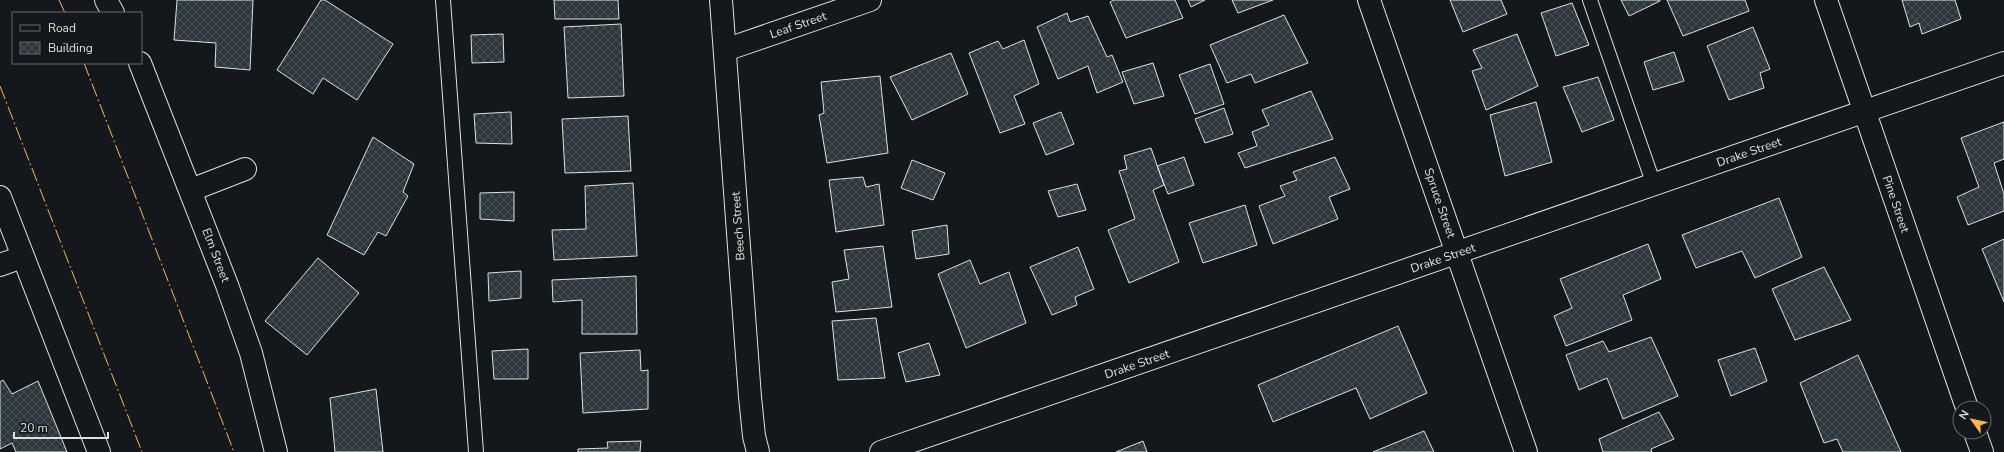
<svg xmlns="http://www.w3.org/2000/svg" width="2004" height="452" font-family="'Nunito Sans',sans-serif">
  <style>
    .building { fill: url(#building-cross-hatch); stroke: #d8e6dc }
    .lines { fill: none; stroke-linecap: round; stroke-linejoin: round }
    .service-casing { stroke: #d8e6dc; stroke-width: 16 }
    .minor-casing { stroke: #d8e6dc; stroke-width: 24 }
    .tertiary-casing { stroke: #d8e6dc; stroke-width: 24 }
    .service { stroke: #14181c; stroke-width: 14 }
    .minor { stroke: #14181c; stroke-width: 22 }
    .tertiary { stroke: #14181c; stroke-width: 22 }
    .power { stroke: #ffb74d; stroke-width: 1; stroke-dasharray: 14 3 2 3; stroke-linecap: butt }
    .labels { text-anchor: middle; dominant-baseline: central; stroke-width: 3; stroke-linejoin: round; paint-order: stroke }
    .street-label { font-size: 12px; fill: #d8e6dc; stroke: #14181c }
  </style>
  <defs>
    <pattern id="building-cross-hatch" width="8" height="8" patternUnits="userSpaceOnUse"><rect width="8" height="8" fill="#2c363c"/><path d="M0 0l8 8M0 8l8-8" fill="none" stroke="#4a5358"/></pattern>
  </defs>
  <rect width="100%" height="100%" fill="#14181c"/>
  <path class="building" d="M177,0H253L250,70L215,67L216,43L174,40Z
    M321,0H325L393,44L357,100L323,78L313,94L277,70Z
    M554,0H618L619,19H555Z
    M1114,0H1175L1183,18L1126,38L1110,2Z
    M1188,0H1205L1191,7Z
    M1232,0H1273L1238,13Z
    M1450,0H1501L1507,14L1463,32Z
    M1621,0H1660V1L1629,16Z
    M1667,0H1745L1749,11L1683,36Z
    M1902,0H1955L1961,19L1922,34L1919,23L1910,27Z
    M1572,3L1589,45L1556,56L1541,13Z
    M1067,13L1070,22L1088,16L1107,57L1112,55L1123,82L1097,93L1088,66L1058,79L1037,27Z
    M1284,15L1308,63L1255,83L1251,74L1227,83L1210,45Z
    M621,24L624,96L568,98L564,27Z
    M1753,27L1770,69L1760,73L1764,88L1729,100L1707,46Z
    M503,34L504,62L472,63L471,35Z
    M1517,34L1538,86L1486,110L1472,71L1482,68L1473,50Z
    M1024,40L1039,84L1014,96L1025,124L1000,133L969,53L998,41L1003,49Z
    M1674,52L1684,81L1653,90L1644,62Z
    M951,53L968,94L912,120L890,77Z
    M1153,63L1164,96L1134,104L1122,72Z
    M1210,64L1224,104L1195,114L1179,75Z
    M880,76L888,153L827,163L819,115L824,113L821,82Z
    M1598,77L1614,120L1582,132L1563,87Z
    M1311,91L1333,139L1245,168L1238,153L1257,146L1252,132L1269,125L1262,110Z
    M1536,102L1552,162L1505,176L1490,115Z
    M1224,108L1233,134L1205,143L1195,119Z
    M511,112L512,144L476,143L474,114Z
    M1061,112L1074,144L1046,155L1033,123Z
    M628,116L631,171L565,173L562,119Z
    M2004,122V159L1994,163L2004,194V211L1968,225L1957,197L1979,187L1961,138Z
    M373,137L414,164L403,192L408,196L386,236L378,232L364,255L327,235Z
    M1151,148L1164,185L1153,190L1179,262L1129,283L1108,230L1135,219L1119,171L1127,169L1124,156Z
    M1184,157L1194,185L1168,194L1157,166Z
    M1335,157L1350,189L1329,197L1338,219L1273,244L1259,206L1285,196L1280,186L1297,180L1293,172Z
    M912,160L945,173L933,200L901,188Z
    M863,177L866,187L879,184L884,225L836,232L829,180Z
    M633,183L637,256L554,260L552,230L586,229L585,186Z
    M1077,184L1086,210L1058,217L1048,191Z
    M514,192V221L480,219V193Z
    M1779,198L1802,257L1755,278L1742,251L1696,268L1682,235Z
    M1245,205L1257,245L1203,263L1189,223Z
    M947,225L949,254L916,259L912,231Z
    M2004,239V302L1982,249Z
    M1648,244L1661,279L1623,295L1632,320L1566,346L1554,316L1572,308L1560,279Z
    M883,246L892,307L836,312L832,282L849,279L844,250Z
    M1078,247L1094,289L1075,297L1077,305L1052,315L1030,267Z
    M318,258L359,293L307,355L265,321Z
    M970,260L980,284L1009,272L1026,323L966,348L938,274Z
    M1824,267L1851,320L1795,340L1772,289Z
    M521,271V298L489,301L488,273Z
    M636,276L637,334H582V300L553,302L552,280Z
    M876,318L885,378L838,380L832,321Z
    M1398,326L1427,393L1370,419L1356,388L1273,422L1258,385Z
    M1651,337L1678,396L1623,419L1607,378L1579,390L1566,355L1603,341L1609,352Z
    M929,343L940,375L906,382L898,353Z
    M1755,348L1767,381L1731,396L1718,360Z
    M528,349V379H494L492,351Z
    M640,350L641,371L648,370V409L583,413L580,353Z
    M1858,355L1901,452H1843L1837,439L1824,443L1800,383Z
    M3,380L12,394L38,381L67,452H16L12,443L0,449V382Z
    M376,389L383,452H335L330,398Z
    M1659,412L1674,439L1651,449L1652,452H1603L1599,439Z
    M1424,431L1434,452H1373Z
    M641,441L640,452H578V449L608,448L607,442Z
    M1143,441L1147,452H1116Z"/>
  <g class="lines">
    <defs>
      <path id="service" d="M443,0L476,452
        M1590,0L1654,185"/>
      <path id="minor" d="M1369,0L1526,452
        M1826,0L1967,408
        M725,50L870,0
        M191,190L245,169
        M0,265L22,257
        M1975,432L1982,452
        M881,452L2004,63"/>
      <path id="tertiary" d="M106,0L113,13
        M721,0L750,397L754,436L758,452
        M140,63L227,285L251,353L276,452
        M0,197L99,452"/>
    </defs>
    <use href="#service" class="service-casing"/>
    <use href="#minor" class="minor-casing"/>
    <use href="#tertiary" class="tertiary-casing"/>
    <use href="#service" class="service"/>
    <use href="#minor" class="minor"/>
    <use href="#tertiary" class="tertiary"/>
    <path class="power" d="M59,0L65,13
      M84,63L234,452
      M0,86L142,452"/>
  </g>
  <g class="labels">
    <g class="street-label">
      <text transform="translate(798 25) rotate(-19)">Leaf Street</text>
      <text transform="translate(1749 152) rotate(-19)">Drake Street</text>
      <text transform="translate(1440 203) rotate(71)">Spruce Street</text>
      <text transform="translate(1896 204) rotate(71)">Pine Street</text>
      <text transform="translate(738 226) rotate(-94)">Beech Street</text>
      <text transform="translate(216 255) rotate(69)">Elm Street</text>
      <text transform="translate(1443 258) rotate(-19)">Drake Street</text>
      <text transform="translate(1137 364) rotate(-19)">Drake Street</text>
    </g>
  </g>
  <rect x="12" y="12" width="130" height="52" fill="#14181c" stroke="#626a69"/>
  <rect x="20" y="25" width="20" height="6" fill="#14181c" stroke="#626a69"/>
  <text x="48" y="32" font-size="12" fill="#d8e6dc">Road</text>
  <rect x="20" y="42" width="20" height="12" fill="url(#building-cross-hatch)" stroke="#626a69"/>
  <text x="48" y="52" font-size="12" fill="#d8e6dc">Building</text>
  <g transform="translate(1972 420) rotate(303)"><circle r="19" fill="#14181c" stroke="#626a69"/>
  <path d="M0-3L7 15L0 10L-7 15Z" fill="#ffb74d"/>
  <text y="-6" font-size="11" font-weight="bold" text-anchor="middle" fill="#d8e6dc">N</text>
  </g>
  <path d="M14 432v6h94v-6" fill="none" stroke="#d8e6dc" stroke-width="2"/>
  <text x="20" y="432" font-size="12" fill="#d8e6dc" stroke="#14181c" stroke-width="3" paint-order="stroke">20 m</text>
</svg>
